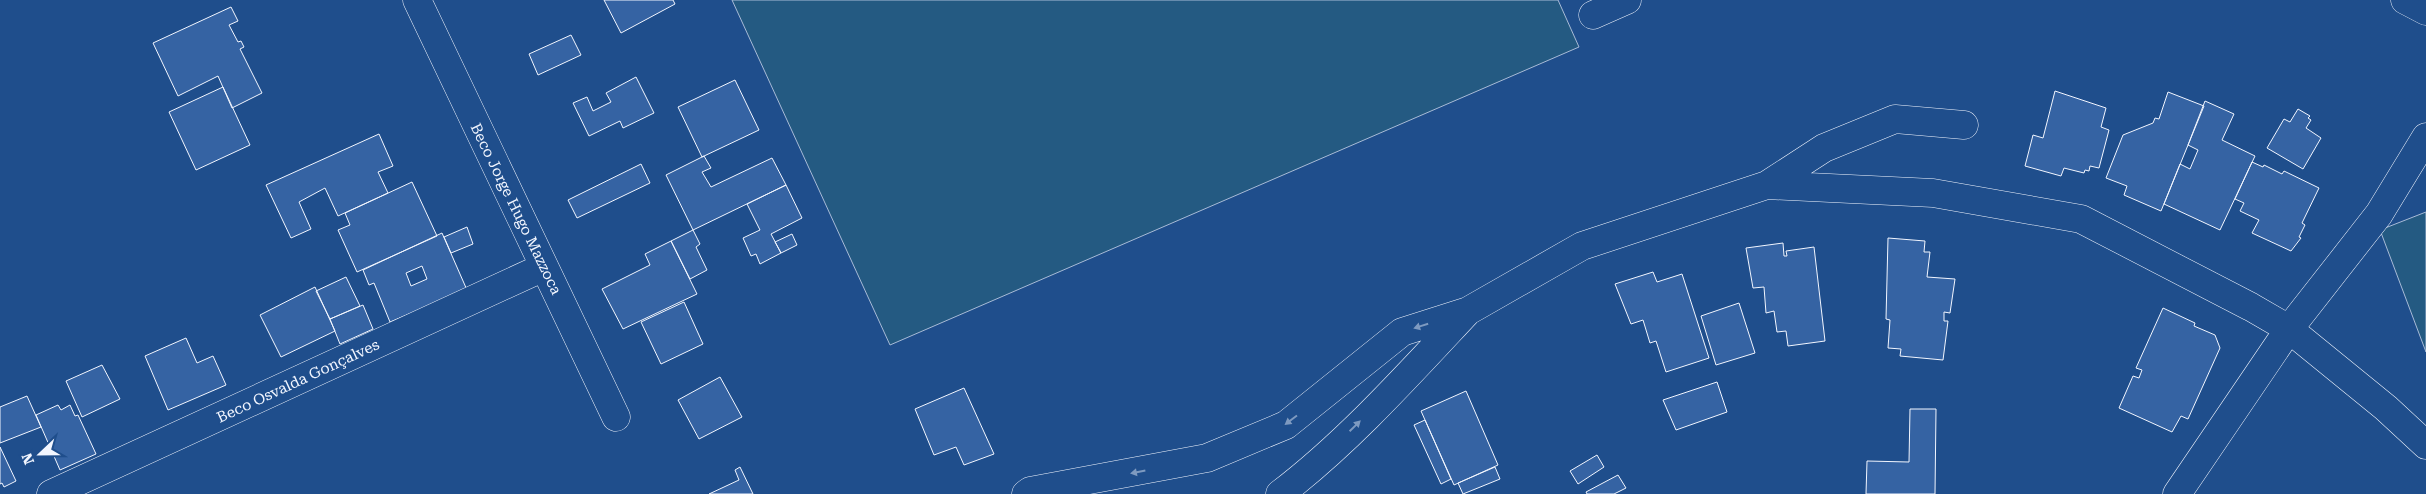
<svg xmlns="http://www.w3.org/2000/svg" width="2426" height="494" font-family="'Roboto Serif',serif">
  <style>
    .green { fill: #245a82; stroke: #a8bbd7 }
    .building { fill: #3563a3; stroke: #f2f6ff; fill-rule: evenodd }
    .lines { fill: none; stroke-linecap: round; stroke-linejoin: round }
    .minor-casing { stroke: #f2f6ff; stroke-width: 29 }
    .minor { stroke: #1f4e8c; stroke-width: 28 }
    .oneway { fill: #7e9ac0 }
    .labels { text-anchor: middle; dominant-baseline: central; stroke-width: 4; stroke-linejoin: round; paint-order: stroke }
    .street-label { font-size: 15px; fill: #f2f6ff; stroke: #1f4e8c }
  </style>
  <rect width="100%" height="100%" fill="#1f4e8c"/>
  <path class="green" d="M732,0H1558L1579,47L890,345Z
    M2426,212V352L2380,230Z"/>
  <path class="building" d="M604,0H673L675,4L621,33Z
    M231,7L238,21L229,25L238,42L241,41L244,47L240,49L262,93L232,108L218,76L178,96L153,43Z
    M571,35L581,55L538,75L529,54Z
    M636,77L654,113L623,128L620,121L589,136L573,103L587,97L593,111L611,102L606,93Z
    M735,80L759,130L702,157L678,107Z
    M223,87L250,145L196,170L169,112Z
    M2055,91L2106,108L2101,127L2109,130L2099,168L2090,166L2089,171L2085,170L2084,173L2064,168L2061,176L2025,166L2033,135L2043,138Z
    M2168,92L2204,106L2161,211L2124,195L2127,186L2106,178L2123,135L2153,123L2155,118L2159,119Z
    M2205,101L2234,114L2222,140L2255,156L2220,230L2164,204L2180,164L2190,169L2198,150L2188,145Z
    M2298,109L2310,116L2308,118L2311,120L2306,128L2321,138L2303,169L2267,148L2284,119L2290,122Z
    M379,134L393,166L378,172L388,193L338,216L325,188L299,202L311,229L291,238L266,185Z
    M704,156L711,168L702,172L711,187L772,158L786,185L693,230L666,175Z
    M2252,162L2263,167L2264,165L2282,174L2284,171L2319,188L2302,223L2305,225L2299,237L2301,238L2291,251L2252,233L2259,220L2240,211L2244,203L2235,199Z
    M641,164L650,183L577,218L568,200Z
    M412,182L437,236L357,272L338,230L350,225L345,213Z
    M786,185L802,218L771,234L781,253L760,264L756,254L751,256L743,238L760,230L747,204Z
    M467,227L473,244L451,253L444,237Z
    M693,230L700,244L696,247L707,270L690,279L671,241Z
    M442,233L467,290L390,322L374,283L369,285L363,270ZM422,266L427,279L411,286L406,273Z
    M792,234L797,245L781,253L775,242Z
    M1888,238L1925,241L1924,252H1930L1927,277L1955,279L1950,313L1944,312V321H1948L1943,360L1900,356L1901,349L1888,348L1890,320L1886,319Z
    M671,241L697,294L623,329L602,289L650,265L645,254Z
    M1783,243L1784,256H1787L1786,251L1814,247L1825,341L1788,346L1786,331L1777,332L1774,311L1766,313L1764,287L1753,288L1746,248Z
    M1653,272L1657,282L1682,274L1709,358L1666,372L1656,341L1650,343L1643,320L1631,324L1615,284Z
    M346,277L360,306L330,319L316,291Z
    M315,287L335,331L281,357L260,315Z
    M684,302L703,344L661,364L641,322Z
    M1739,303L1755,353L1716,365L1701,316Z
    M363,305L373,329L340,344L330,319Z
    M2163,308L2195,323L2194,326L2215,335L2220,348L2188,419L2181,416L2172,432L2119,408L2133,376L2139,378L2142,370L2136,368Z
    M186,338L197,363L213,356L226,385L168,410L145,356Z
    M102,365L120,399L82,417L66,381Z
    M720,377L742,417L699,439L678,400Z
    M1717,382L1727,412L1676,430L1663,400Z
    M964,388L994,454L964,465L956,447L934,455L915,409Z
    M1466,391L1498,465L1454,485L1421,411Z
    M27,396L41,427L0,443V407Z
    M58,405L61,410L70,405L75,416L78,415L96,454L60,470L36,415Z
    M1910,409H1936L1935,494H1866L1867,461L1909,462Z
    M1425,420L1451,479L1441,484L1414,425Z
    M0,447L16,481L4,487L2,483L0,484Z
    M1597,455L1604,467L1578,484L1570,471Z
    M740,467L753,494H709L739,480L735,470Z
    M1495,467L1500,479L1463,494L1458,483Z
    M1618,475L1626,488L1614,494H1587L1586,492Z"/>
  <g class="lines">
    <defs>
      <path id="minor" d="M417,0L616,417
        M2405,0L2426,11
        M1593,15L1627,0
        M1767,185L1824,148L1895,119L1964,125
        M51,494L544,267
        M1026,494L1030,491L1207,458L1286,425L1402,332L1468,311L1582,246L1767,185L1933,193L2081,219L2251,307L2289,329L2386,408L2426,445
        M1280,494C1347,443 1409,374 1467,312
        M2177,494L2289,329L2379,214L2426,137"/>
    </defs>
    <use href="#minor" class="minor-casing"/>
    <use href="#minor" class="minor"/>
  </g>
  <defs><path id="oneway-solid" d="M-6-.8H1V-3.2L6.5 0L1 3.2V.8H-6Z" transform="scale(1.25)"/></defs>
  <g class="oneway">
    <use href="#oneway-solid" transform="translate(1421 326) rotate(163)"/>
    <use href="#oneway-solid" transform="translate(1291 420) rotate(143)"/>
    <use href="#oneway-solid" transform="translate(1355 426) rotate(-44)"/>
    <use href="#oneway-solid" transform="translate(1138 472) rotate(169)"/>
  </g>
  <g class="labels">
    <g class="street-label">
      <text transform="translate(516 209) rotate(64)">Beco Jorge Hugo Mazzoca</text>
      <text transform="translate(298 381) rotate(-25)">Beco Osvalda Gonçalves</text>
    </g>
  </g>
  <g transform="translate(40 454) rotate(248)" stroke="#1f4e8c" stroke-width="4" paint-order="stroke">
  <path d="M0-4L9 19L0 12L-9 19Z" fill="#f2f6ff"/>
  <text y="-8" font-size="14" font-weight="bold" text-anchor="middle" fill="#f2f6ff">N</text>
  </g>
</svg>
